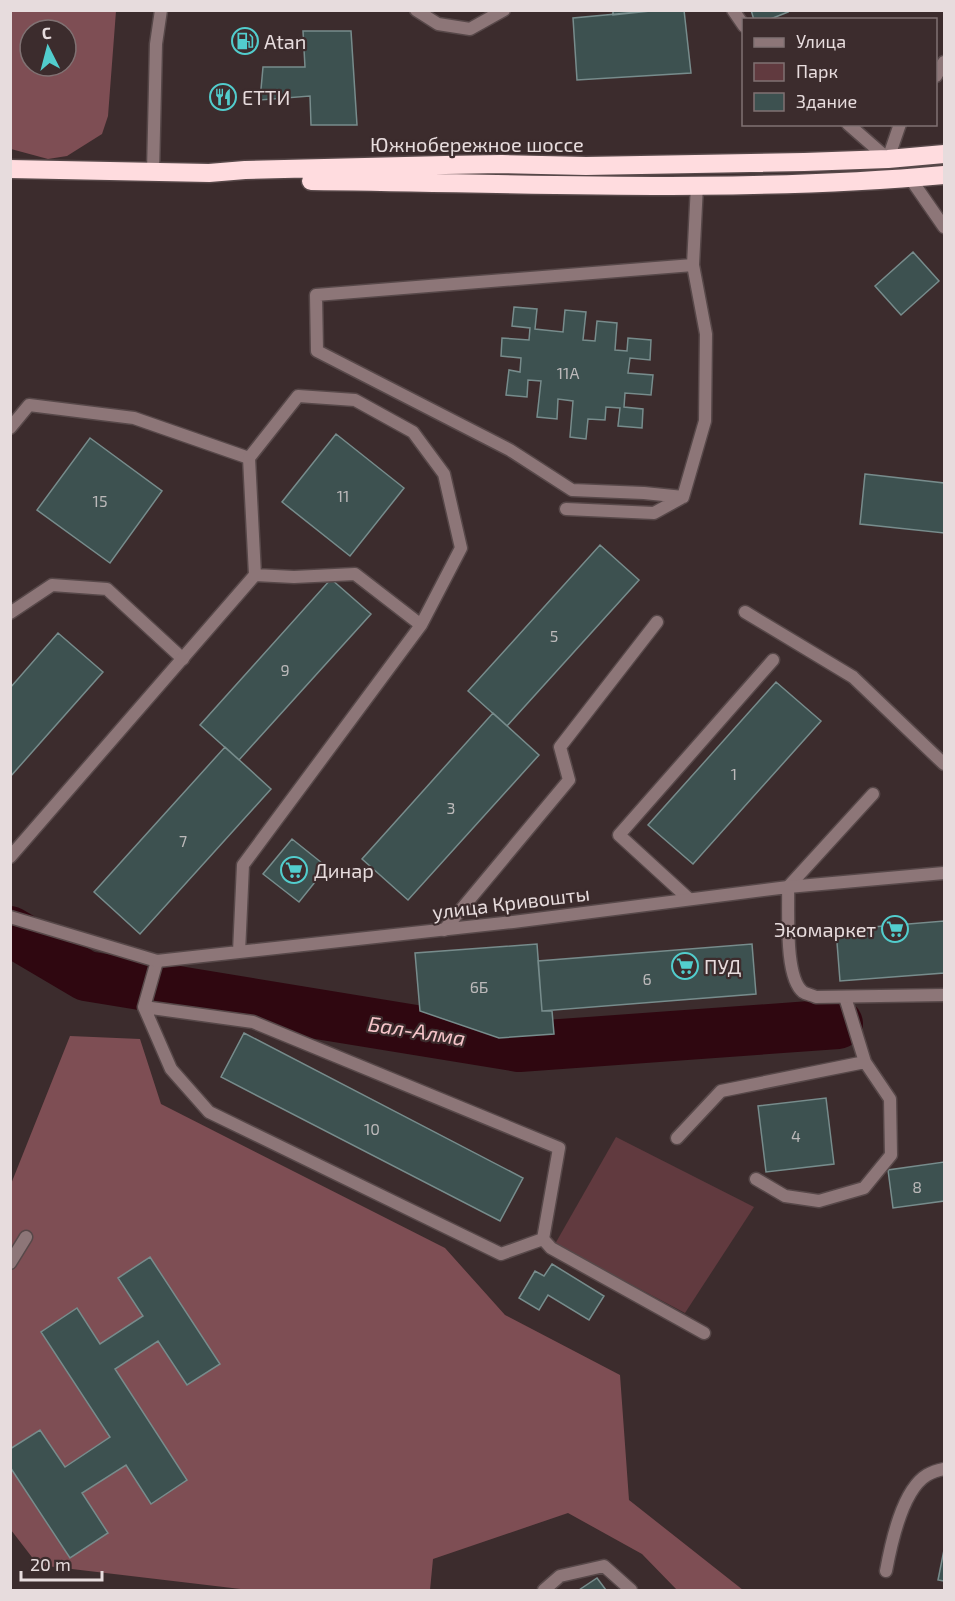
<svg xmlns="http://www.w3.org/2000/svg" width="955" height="1601" font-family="'Exo 2',sans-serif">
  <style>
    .green { fill: #613a3f }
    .forest { fill: #7e4e54; fill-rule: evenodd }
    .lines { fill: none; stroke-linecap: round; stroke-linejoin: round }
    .river { stroke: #2f0710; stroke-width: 50 }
    .building { fill: #3d5150; stroke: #778c8c; stroke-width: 1.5 }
    .lane-casing { stroke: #574849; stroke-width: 15 }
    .street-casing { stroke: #574849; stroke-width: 15 }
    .highway-casing { stroke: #574849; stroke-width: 21 }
    .lane { stroke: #8d7678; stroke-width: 12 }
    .street { stroke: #8d7678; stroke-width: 12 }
    .highway { stroke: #ffdcdf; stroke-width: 18 }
    .labels { text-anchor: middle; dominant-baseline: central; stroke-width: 4.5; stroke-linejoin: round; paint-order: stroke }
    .number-label { font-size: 16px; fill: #bcb9ba }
    .poi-label { font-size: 20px; fill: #e7dcdd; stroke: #3c2c2d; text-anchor: start }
    .street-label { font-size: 20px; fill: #e7dcdd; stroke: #3c2c2d }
    .water-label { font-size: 21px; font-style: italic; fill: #f7c5ca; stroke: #3c2c2d }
  </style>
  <rect width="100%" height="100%" fill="#3c2c2d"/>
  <path class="green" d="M616,1137L754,1207L685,1313L555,1244Z"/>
  <path class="forest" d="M10,11H116L108,116L102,134L67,156L48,159L11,149ZM30,30H66V66H30Z
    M70,1036L140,1039L161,1104L445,1248L505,1315L620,1375L629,1500L743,1590H677L642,1554L568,1513L433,1559L430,1590H249L38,1565L11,1530V1184Z"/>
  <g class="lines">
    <path class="river" d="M10,931L86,976L519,1047L838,1024"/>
  </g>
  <path class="building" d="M613,10H660L613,15Z
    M660,10H684L691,73L577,80L573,18Z
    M751,10H787L788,12L768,20H754Z
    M303,31H351L357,125H311L310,96L260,100L263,67H305Z
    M913,252L939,281L901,315L875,286Z
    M514,307L537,309L535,329L563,332L565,310L586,312L583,340L595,341L597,321L617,323L615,350L627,351L628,338L651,340L650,360L630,358L628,373L653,375L651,395L625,393L624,407L643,409L642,428L618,426L620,408L606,407L605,420L588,419L586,439L570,437L573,401L558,399L557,419L537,417L541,381L528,380L527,397L506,395L509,370L520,372L521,358L501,356L502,338L529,340L530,328L512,326Z
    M336,434L404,488L350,556L282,502Z
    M90,438L162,491L110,563L37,510Z
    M865,474L944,483V533L860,524Z
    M600,545L639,580L507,726L468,691Z
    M331,579L371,614L239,760L200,725Z
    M58,633L103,672L10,777V688Z
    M776,682L821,721L693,864L648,825Z
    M493,713L539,755L408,900L362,859Z
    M225,747L271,789L140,934L94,892Z
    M292,839L327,867L299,902L263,874Z
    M944,921V973L840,981L836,930Z
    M537,944L542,1011H552L554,1034L499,1038L420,1011L415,953Z
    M752,944L756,994L542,1011L538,961Z
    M244,1033L523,1178L500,1221L221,1077Z
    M826,1098L834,1164L766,1172L758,1106Z
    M944,1162V1201L893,1208L888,1170Z
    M150,1257L220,1364L187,1385L158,1341L115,1369L187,1480L151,1504L126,1465L82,1493L108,1533L70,1558L10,1467V1449L40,1430L65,1467L110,1437L41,1332L77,1308L100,1344L143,1316L118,1278Z
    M552,1264L604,1296L589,1320L548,1295L539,1310L519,1298L535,1271L544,1276Z
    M944,1550V1581L938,1580Z
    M597,1578L606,1590H579Z"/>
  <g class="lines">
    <defs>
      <path id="lane" d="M936,76L944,62
        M888,159L900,124
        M693,265L316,295L317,351L510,450L572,490L644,493L683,497L705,421L706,334L693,265L697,185
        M10,428L29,405L134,418L249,458
        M566,509L654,513L683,497
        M745,612L853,677L944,764
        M10,613L52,585L107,589L183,659
        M788,887L873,794
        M689,899L619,835L773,660
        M444,930L569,780L560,747L657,622
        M157,961L144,1007L171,1069L209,1112L501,1254L543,1239
        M144,1007L253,1022L559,1148L543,1239L551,1248L704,1333
        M677,1138L721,1091L865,1062L845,997
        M756,1179L785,1196L819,1201L864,1188L891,1155L890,1099L865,1062
        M10,1263L26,1237
        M886,1571C891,1544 902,1490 927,1475C932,1472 939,1470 944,1469
        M544,1590L560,1576L604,1566L631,1590"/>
      <path id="street" d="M416,10L438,24L470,29L504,10
        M733,10L744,26
        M848,124L888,159
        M153,172L156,44L161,10
        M910,178L944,227
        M10,857L255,575
        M788,887C789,910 784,977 803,992C806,994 812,995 816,997L944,995
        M10,917L157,961L513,922L788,887L944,873
        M239,952L243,865L421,625L355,574L294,577L255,575L249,458L298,396L355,400L413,432L444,474L461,548L421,625"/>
      <path id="highway" d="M10,169L209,173L245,170L445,165L502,164L586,166L804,162L888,159L944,154
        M311,181C521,183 734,194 944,175"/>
    </defs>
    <use href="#lane" class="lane-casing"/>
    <use href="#street" class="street-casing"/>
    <use href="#highway" class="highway-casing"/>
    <use href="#lane" class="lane"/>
    <use href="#street" class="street"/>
    <use href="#highway" class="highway"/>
  </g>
  <defs>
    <symbol id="fuel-ring" viewBox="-11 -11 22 22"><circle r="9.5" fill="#3c2c2d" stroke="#52cdcd" stroke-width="1.5"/><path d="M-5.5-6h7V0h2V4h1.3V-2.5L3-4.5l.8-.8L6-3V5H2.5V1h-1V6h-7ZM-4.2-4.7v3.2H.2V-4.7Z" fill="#52cdcd"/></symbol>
    <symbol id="restaurant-ring" viewBox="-11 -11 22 22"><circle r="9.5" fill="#3c2c2d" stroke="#52cdcd" stroke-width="1.5"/><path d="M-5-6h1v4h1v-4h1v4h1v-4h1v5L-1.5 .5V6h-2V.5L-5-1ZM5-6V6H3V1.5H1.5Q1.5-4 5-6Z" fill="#52cdcd"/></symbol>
    <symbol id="supermarket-ring" viewBox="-11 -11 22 22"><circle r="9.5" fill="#3c2c2d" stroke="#52cdcd" stroke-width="1.5"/><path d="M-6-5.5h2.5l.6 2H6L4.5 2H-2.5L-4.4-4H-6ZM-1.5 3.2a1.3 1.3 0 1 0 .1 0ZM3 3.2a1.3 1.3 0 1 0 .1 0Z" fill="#52cdcd"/></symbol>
  </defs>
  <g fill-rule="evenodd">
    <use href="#fuel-ring" x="230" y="26" width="30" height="30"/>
    <use href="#restaurant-ring" x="208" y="82" width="30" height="30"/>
    <use href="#supermarket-ring" x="279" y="855" width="30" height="30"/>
    <use href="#supermarket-ring" x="880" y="914" width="30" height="30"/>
    <use href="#supermarket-ring" x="670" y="951" width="30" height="30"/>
  </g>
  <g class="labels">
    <g class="number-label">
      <text x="568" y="372">11А</text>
      <text x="343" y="495">11</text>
      <text x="100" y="500">15</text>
      <text x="554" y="635">5</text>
      <text x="285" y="669">9</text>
      <text x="734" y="773">1</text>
      <text x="451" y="807">3</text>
      <text x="183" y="840">7</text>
      <text x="647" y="978">6</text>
      <text x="479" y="986">6Б</text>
      <text x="372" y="1128">10</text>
      <text x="796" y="1135">4</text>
      <text x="917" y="1186">8</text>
    </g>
    <g class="poi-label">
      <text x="264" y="41">Atan</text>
      <text x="242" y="97">ЕТТИ</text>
      <text x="314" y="870">Динар</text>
      <text x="876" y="929" text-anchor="end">Экомаркет</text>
      <text x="704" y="966">ПУД</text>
    </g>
    <g class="street-label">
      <text x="477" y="144">Южнобережное шоссе</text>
      <text transform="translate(511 902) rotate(-7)">улица Кривошты</text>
    </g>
    <g class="water-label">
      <text transform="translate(417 1030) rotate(9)">Бал-Алма</text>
    </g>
  </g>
  <rect width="955" height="1601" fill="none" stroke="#e7dcdd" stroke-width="24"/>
  <rect x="742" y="18" width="195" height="108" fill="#3c2c2d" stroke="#807273" stroke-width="1.5"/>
  <rect x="754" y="38" width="30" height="9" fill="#8d7678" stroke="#807273" stroke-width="1.5"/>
  <text x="796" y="48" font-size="18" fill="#e7dcdd">Улица</text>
  <rect x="754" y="63" width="30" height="18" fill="#613a3f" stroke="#807273" stroke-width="1.5"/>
  <text x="796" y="78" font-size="18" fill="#e7dcdd">Парк</text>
  <rect x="754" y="93" width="30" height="18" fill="#3d5150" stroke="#807273" stroke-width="1.5"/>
  <text x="796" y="108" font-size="18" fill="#e7dcdd">Здание</text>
  <g transform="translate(48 48) rotate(354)"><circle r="28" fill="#3c2c2d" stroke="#807273" stroke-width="1.5"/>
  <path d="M0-4.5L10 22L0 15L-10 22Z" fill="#52cdcd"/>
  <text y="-9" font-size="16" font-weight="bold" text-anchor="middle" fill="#e7dcdd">С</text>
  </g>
  <path d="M21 1571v9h81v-9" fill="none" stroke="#e7dcdd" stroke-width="3"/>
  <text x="30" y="1571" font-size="18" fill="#e7dcdd" stroke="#3c2c2d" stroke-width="4.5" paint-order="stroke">20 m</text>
</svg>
